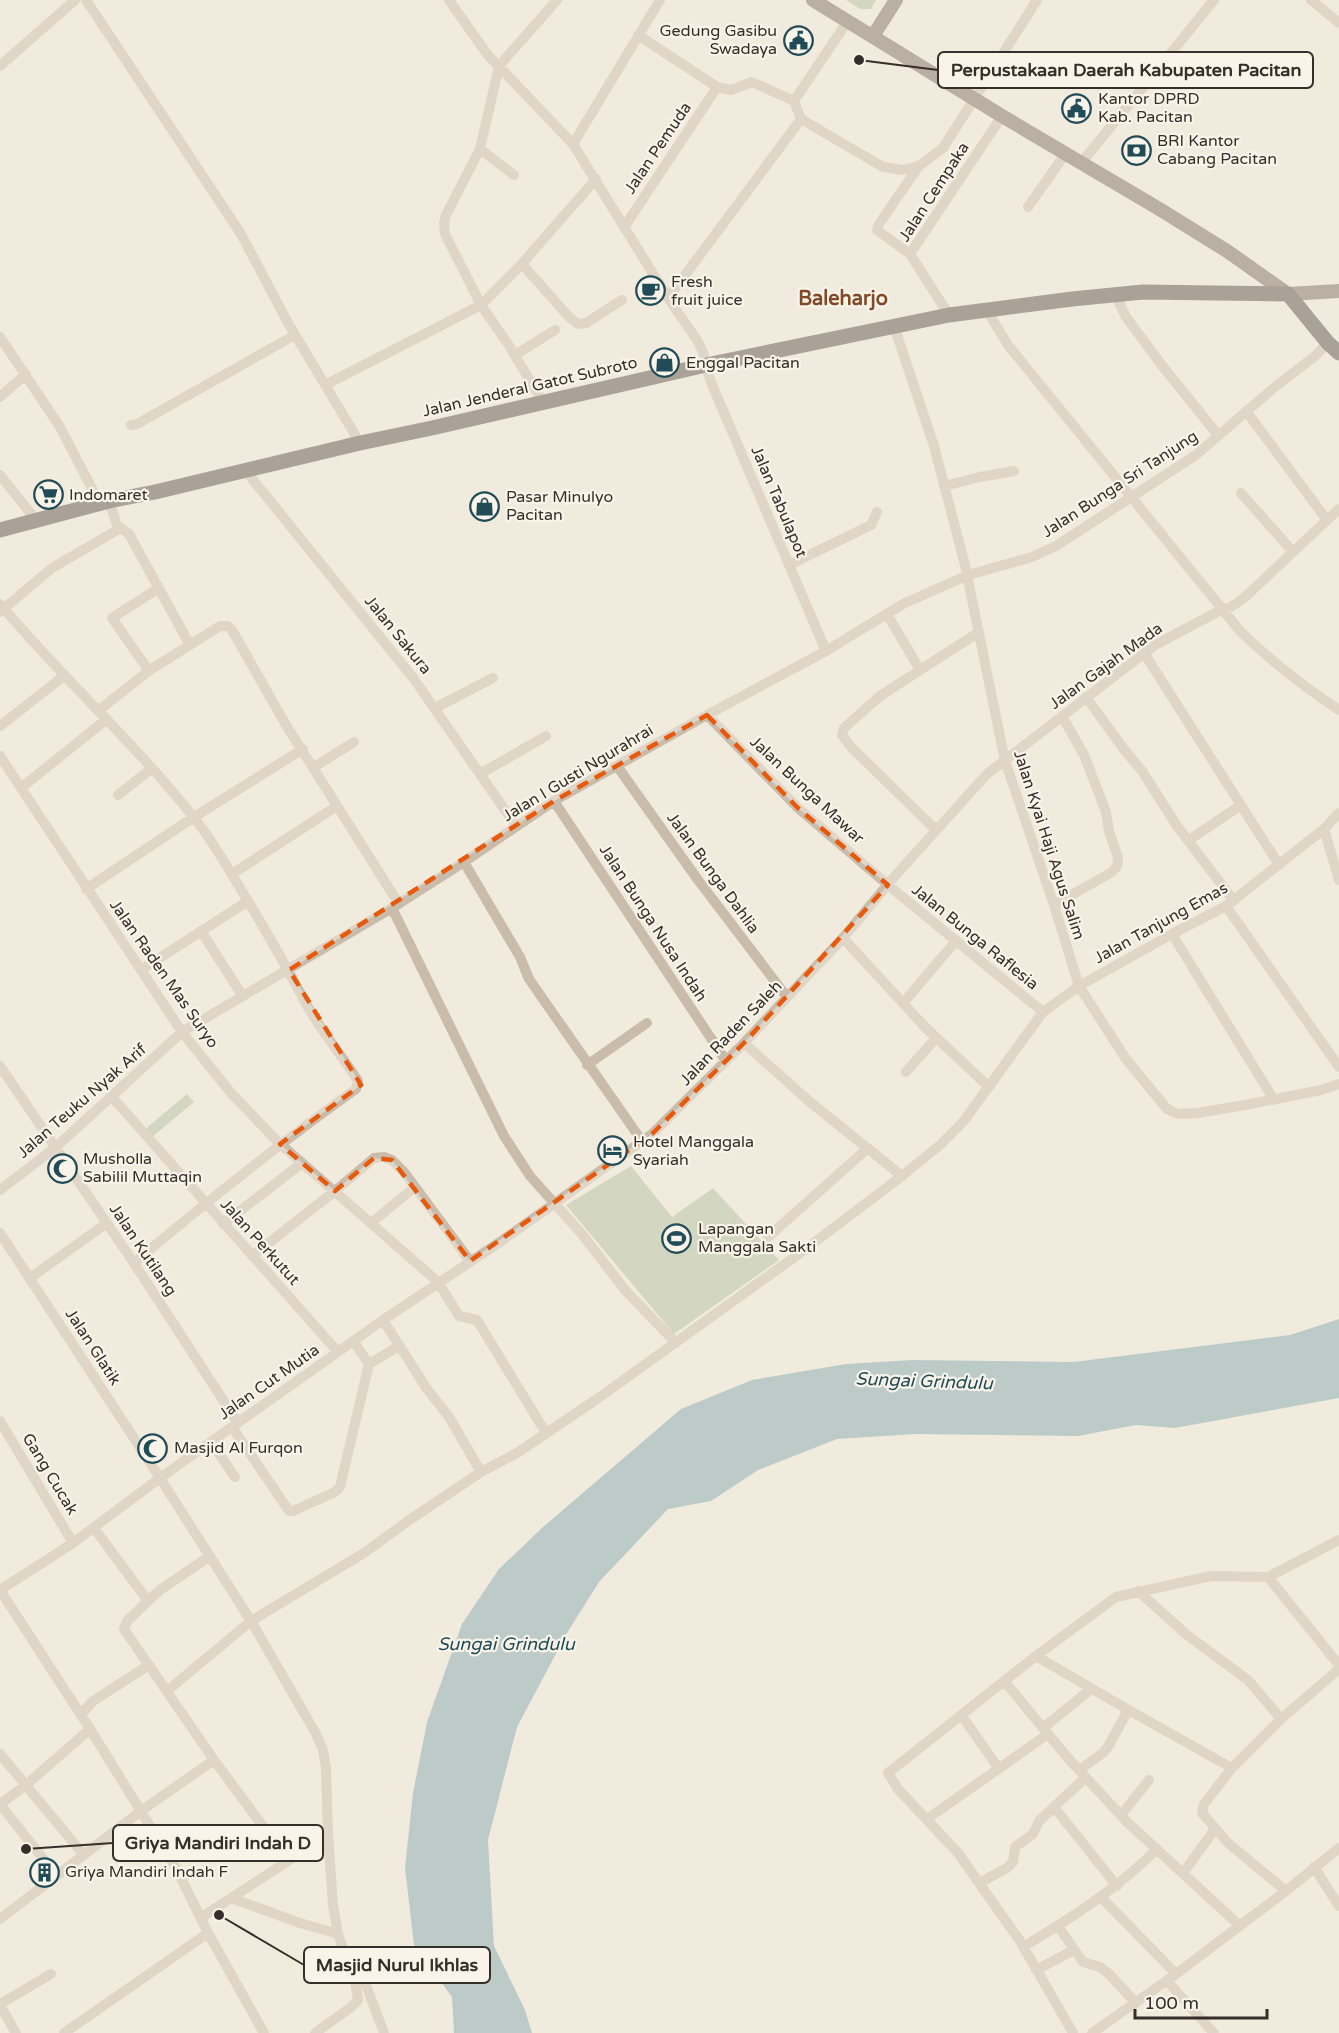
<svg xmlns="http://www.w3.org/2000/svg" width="1339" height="2033" font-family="'Varela Round',sans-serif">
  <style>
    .green { fill: #afbf9e }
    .water { fill: #7ea4ad }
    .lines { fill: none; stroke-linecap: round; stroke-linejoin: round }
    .minor { stroke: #c9bcaa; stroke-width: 10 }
    .major { stroke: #77695b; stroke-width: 14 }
    .highway { stroke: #574b41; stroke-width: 15 }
    .marked { fill: none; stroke: #e8590c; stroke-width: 4.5; stroke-dasharray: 12 8; stroke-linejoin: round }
    .labels { text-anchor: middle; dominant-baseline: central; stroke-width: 4.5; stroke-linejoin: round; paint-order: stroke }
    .poi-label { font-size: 16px; fill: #362f29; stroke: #f9f4ea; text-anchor: start }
    .street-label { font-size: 16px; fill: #362f29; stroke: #f9f4ea }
    .water-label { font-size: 18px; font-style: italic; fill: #214b56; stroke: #f9f4ea }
    .quarter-label { font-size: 20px; font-weight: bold; fill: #814927; stroke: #f9f4ea }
    .leader { fill: none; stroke: #362f29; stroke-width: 2 }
    .callout-dot { fill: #362f29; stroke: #f9f4ea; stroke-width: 2 }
    .callout { fill: #f9f4ea; stroke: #362f29; stroke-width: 2 }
    .callout-label { font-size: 18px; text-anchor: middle; font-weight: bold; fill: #362f29 }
  </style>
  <rect width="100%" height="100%" fill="#f1ebde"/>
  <path class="green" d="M846,0H876L871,9H860Z
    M187,1094L194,1102L151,1138L144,1130Z
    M631,1166L672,1217L713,1188L779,1260L674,1334L566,1205Z"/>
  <path class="water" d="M1339,1319V1398L1175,1428L1136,1425L1078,1436L915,1434L837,1439L758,1470L711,1501L668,1509L599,1582L567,1633L517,1727L488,1840L494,1946L525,2010L532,2033H454L452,1997L414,1945L405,1868L413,1793L427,1722L462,1624L499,1569L543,1527L681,1409L752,1380L846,1364L913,1360L1073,1362L1290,1335Z"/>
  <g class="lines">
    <path class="minor" d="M86,0L241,234L288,323L360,443
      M449,0L487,54L573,144L668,298L697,340L703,352L710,380L826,651
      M1311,0L1339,23
      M847,22L794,101L801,119L883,167L902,170L919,166L943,148L1037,0
      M638,35L717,87L731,90L752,82L794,101
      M0,66L75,0
      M573,144L660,0
      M480,149L514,175
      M1082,162L1214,0
      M1028,207L1066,153
      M625,226L717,87
      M910,254L877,230L879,224L919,166
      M522,264L570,318L578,324L586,323L622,300
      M1115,294L1126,317L1164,368L1218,435
      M668,298L801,119
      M986,309L1008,345L1240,631C1272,662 1301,685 1339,710
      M949,315L910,254L1002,116
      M894,326L934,446L965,565L1005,761L1054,905L1079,986L1126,1059L1167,1109L1178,1114L1198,1113L1245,1105L1321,1090L1339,1084
      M0,337L60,427L100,504
      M515,355L555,330
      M325,385L481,305L520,266L596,179
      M0,397L26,374
      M543,402L508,344L481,305L445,234L444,223L446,215L480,149L499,66L557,0
      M1246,411L1327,520
      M131,425L137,424L295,335
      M245,470L414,679L516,826
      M0,475L36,520
      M944,486L980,477L1014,471
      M1241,493L1293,552
      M109,501L117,525L129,534L190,645
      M789,565L871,525L877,512
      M0,604C62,678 135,743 195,819C211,839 224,861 237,883C261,922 284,962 305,1002C320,1030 341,1054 358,1081L356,1089C279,1144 206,1202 134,1263
      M0,612L52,568L119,529
      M887,614L920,670
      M1144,653L1279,865
      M149,671L112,618L159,588
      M1086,697L1123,748L1142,771L1177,826L1234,901
      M435,708L493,678
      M99,710L150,670L220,626H228L232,630L286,725L399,904
      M707,715L798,808L888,885L1043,1012
      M0,726L65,675
      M0,756L182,1032L231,1093L277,1141L438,1282L459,1316L477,1320L546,1433
      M617,766L698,880L787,997
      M314,767L354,742
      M480,774L546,736
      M21,788L107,719
      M118,795L151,769
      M554,801L726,1061
      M1324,829L1339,880
      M936,830L851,747L842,735L844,728L880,696L979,632
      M1189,840L1241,805
      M464,862L520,957L529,979L642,1141
      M232,874L337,806
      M86,889L194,817L303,749
      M1054,905L1112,872L1117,866L1118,857L1109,831L1106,812L1084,755L1062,716
      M1226,906L1339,1067
      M392,908L504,1136L530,1176L581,1233L625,1290L676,1343
      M201,931L242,995
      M1172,934L1274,1100
      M843,938L925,1027L989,1087
      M141,970L248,901
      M903,1003L956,941
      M744,1043L810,1102L902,1176
      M587,1065L647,1023
      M0,1066L134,1263L238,1423
      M906,1072L936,1038
      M112,1097L338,1352
      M0,1190L56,1147L182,1032L392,908L464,862L554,801L707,715L826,651L903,604L968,575L1032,557L1056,546L1196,455L1276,386L1314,357L1328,343
      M371,1223L415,1187
      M223,1224L302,1163
      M0,1233L160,1478L251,1621L315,1732L323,1750L326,1768L328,1835L333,1905L338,1934L347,1959L363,1977L384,2033
      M768,1237L868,1148
      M252,1256L335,1191L374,1158L384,1157L392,1160L404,1172L470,1261
      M30,1278L107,1223
      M383,1320L427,1389L449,1417L481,1472
      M369,1364L399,1346
      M0,1421L73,1543
      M232,1427L289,1511H293L335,1492L340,1487L343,1474L369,1364L353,1341
      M211,1442L235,1477
      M94,1528L148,1601
      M210,1556L160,1590L127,1621L124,1629L214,1760L288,1860
      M1268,1577L1339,1665
      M0,1590L73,1543L160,1478L383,1320L500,1242L652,1134L744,1043L843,938L894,877L987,774L1155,645L1223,609L1231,607L1244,598L1339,509
      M0,1590L90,1729L176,1868L208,1933L264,2033
      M1138,1591L1187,1635L1248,1680L1281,1719
      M1036,1656L1132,1712L1232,1768L1281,1719L1339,1669
      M1005,1682L1067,1757L1127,1822L1240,1926
      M167,1691L251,1621L364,1553L408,1521L481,1472L517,1453L597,1399L803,1251L902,1176L940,1145L963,1122L1043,1012L1079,986L1172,934L1226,906L1324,829L1339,813
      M81,1714L93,1701L149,1665
      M962,1716L999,1769
      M1043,1728L1091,1689
      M0,1754L83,1854
      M1232,1768L1204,1804L1202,1813L1228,1843L1286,1891
      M1079,1770L1103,1753L1108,1747L1128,1710
      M1054,1807L1117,1886
      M1121,1815L1149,1780
      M927,1819L1048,1734
      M1314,1867L1339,1906
      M1183,1873L1215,1829
      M56,1875L0,1804L26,1785L90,1729
      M979,1883L1007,1868L1013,1862L1015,1847L1033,1834L1039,1821L1086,1777
      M1101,1897L1176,1974
      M231,1898L300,1923L338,1934
      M202,1917L328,1835
      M0,1919L141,1811L214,1760
      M1058,1926L1083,1962L1100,1967L1108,1973L1136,2003
      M1023,1947C1071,1918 1117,1889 1157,1849
      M1036,1970L1074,1950
      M1167,1981L1214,2033
      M0,2004L51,1974
      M0,2005L16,2033
      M64,2033L208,1933
      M315,2033L350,2008L358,2000L355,1980L350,1966
      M1073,2033L1020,1941L958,1853L898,1789L888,1773L1036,1656L1116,1597L1211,1576L1268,1577L1339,1540
      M1092,2033L1176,1974L1286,1891L1339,1848"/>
    <path class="major" d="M813,0L1002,116L1161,210L1227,251L1288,294L1339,291
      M873,36L896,0"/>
    <path class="highway" d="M0,530L109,501L155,492L360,443L432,428L706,365L949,315L1072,299L1143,292L1288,294L1328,343L1339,353"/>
  </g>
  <path d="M0 0H1339V2033H0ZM707,715L798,808L888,885L744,1043L652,1134L470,1261L392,1160L374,1158L335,1191L280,1144L361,1085L289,970L554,801Z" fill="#f1ebde" fill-opacity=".55" fill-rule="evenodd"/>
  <path class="marked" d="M707,715L798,808L888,885L744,1043L652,1134L470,1261L392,1160L374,1158L335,1191L280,1144L361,1085L289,970L554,801Z"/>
  <defs>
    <symbol id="civic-ring" viewBox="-11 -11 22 22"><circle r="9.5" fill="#f9f4ea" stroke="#214b56" stroke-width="1.5"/><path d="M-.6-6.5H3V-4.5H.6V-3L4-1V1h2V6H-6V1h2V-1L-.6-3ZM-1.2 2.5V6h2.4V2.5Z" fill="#214b56"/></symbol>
    <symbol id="bank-ring" viewBox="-11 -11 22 22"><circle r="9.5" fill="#f9f4ea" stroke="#214b56" stroke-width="1.5"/><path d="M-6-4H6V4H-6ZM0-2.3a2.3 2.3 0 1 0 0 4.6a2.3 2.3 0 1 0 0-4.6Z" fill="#214b56"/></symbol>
    <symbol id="cafe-ring" viewBox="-11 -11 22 22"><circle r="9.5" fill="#f9f4ea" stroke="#214b56" stroke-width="1.5"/><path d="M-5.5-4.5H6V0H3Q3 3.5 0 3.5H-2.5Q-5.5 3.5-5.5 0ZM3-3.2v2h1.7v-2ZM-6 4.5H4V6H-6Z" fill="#214b56"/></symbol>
    <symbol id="shop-ring" viewBox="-11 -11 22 22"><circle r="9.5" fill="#f9f4ea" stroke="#214b56" stroke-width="1.5"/><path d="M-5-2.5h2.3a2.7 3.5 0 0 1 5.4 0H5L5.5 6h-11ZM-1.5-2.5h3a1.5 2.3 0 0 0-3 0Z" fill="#214b56"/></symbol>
    <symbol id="supermarket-ring" viewBox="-11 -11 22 22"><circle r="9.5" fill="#f9f4ea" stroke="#214b56" stroke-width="1.5"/><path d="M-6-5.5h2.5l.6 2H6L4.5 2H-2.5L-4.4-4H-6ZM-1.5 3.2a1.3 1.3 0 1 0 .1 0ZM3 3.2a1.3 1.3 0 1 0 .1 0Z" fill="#214b56"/></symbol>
    <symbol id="hotel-ring" viewBox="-11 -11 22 22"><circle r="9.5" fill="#f9f4ea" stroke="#214b56" stroke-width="1.5"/><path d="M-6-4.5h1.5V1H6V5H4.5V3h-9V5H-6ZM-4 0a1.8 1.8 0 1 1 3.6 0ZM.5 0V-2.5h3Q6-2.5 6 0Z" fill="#214b56"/></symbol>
    <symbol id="mosque-ring" viewBox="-11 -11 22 22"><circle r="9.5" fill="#f9f4ea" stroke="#214b56" stroke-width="1.5"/><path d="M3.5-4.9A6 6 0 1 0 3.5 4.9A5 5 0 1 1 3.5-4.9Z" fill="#214b56"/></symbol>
    <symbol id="stadium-ring" viewBox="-11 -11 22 22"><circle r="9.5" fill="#f9f4ea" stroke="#214b56" stroke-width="1.5"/><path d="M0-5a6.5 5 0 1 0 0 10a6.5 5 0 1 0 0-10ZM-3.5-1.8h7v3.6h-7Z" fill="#214b56"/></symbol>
    <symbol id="building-ring" viewBox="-11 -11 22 22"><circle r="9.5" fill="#f9f4ea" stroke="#214b56" stroke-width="1.5"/><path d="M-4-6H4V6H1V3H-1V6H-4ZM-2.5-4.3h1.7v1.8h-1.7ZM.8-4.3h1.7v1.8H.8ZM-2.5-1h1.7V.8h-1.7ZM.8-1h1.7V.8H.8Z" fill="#214b56"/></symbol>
  </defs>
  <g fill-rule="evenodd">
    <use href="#civic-ring" x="782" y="24" width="33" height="33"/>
    <use href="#civic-ring" x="1060" y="92" width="33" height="33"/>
    <use href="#bank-ring" x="1120" y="134" width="33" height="33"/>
    <use href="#cafe-ring" x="634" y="274" width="33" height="33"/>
    <use href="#shop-ring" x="648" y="346" width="33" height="33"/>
    <use href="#supermarket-ring" x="32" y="478" width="33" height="33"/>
    <use href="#shop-ring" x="468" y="490" width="33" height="33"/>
    <use href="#hotel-ring" x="596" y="1134" width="33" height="33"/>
    <use href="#mosque-ring" x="46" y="1152" width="33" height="33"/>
    <use href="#stadium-ring" x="660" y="1222" width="33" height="33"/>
    <use href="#mosque-ring" x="136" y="1432" width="33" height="33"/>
    <use href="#building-ring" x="28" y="1856" width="33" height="33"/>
  </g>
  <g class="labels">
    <g class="poi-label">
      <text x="777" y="31" text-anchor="end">Gedung Gasibu<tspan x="777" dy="18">Swadaya</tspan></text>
      <text x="1098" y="99">Kantor DPRD<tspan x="1098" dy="18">Kab. Pacitan</tspan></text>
      <text x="1157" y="141">BRI Kantor<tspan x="1157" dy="18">Cabang Pacitan</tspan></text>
      <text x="671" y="282">Fresh<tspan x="671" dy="18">fruit juice</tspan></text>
      <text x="686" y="363">Enggal Pacitan</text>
      <text x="69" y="495">Indomaret</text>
      <text x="506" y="497">Pasar Minulyo<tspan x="506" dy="18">Pacitan</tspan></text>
      <text x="633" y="1142">Hotel Manggala<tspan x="633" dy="18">Syariah</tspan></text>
      <text x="83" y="1159">Musholla<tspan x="83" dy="18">Sabilil Muttaqin</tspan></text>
      <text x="698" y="1229">Lapangan<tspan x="698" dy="18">Manggala Sakti</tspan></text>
      <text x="174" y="1448">Masjid Al Furqon</text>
      <text x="65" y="1872">Griya Mandiri Indah F</text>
    </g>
    <g class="street-label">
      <text transform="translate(658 148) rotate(-56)">Jalan Pemuda</text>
      <text transform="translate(934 192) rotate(-57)">Jalan Cempaka</text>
      <text transform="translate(530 387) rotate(-13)">Jalan Jenderal Gatot Subroto</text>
      <text transform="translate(1120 484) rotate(-33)">Jalan Bunga Sri Tanjung</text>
      <text transform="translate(779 502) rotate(67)">Jalan Tabulapot</text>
      <text transform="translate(398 635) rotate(51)">Jalan Sakura</text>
      <text transform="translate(1106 666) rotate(-36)">Jalan Gajah Mada</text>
      <text transform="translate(578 773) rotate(-31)">Jalan I Gusti Ngurahrai</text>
      <text transform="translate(807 790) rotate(43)">Jalan Bunga Mawar</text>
      <text transform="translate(1049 845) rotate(72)">Jalan Kyai Haji Agus Salim</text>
      <text transform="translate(713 873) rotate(54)">Jalan Bunga Dahlia</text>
      <text transform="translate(653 923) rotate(57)">Jalan Bunga Nusa Indah</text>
      <text transform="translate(1161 923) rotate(-29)">Jalan Tanjung Emas</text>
      <text transform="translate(975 937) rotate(39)">Jalan Bunga Raflesia</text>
      <text transform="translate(164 974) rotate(55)">Jalan Raden Mas Suryo</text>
      <text transform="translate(731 1033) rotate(-46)">Jalan Raden Saleh</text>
      <text transform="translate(82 1101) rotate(-41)">Jalan Teuku Nyak Arif</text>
      <text transform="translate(260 1242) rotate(48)">Jalan Perkutut</text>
      <text transform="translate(143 1250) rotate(56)">Jalan Kutilang</text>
      <text transform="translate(93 1347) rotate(57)">Jalan Glatik</text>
      <text transform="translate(269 1382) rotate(-35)">Jalan Cut Mutia</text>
      <text transform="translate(50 1474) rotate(59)">Gang Cucak</text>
    </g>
    <g class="water-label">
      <text transform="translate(924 1381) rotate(2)">Sungai Grindulu</text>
      <text x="506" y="1644">Sungai Grindulu</text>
    </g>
    <g class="quarter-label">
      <text x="843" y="299">Baleharjo</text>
    </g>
  </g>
  <path class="leader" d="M859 60L938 70M26 1849L113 1843M219 1915L304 1965"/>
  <g class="callout-dot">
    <circle cx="859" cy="60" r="6"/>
    <circle cx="26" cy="1849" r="6"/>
    <circle cx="219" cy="1915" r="6"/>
  </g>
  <g class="callout">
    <rect x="938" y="52" width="375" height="36" rx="6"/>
    <rect x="113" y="1825" width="210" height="36" rx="6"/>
    <rect x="304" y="1947" width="186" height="36" rx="6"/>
  </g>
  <g class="callout-label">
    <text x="1126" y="76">Perpustakaan Daerah Kabupaten Pacitan</text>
    <text x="218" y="1849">Griya Mandiri Indah D</text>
    <text x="397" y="1971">Masjid Nurul Ikhlas</text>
  </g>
  <path d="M1135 2009v9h132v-9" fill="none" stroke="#362f29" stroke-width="3"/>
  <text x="1144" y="2009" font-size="18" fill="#362f29" stroke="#f9f4ea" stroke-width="4.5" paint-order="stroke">100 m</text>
</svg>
